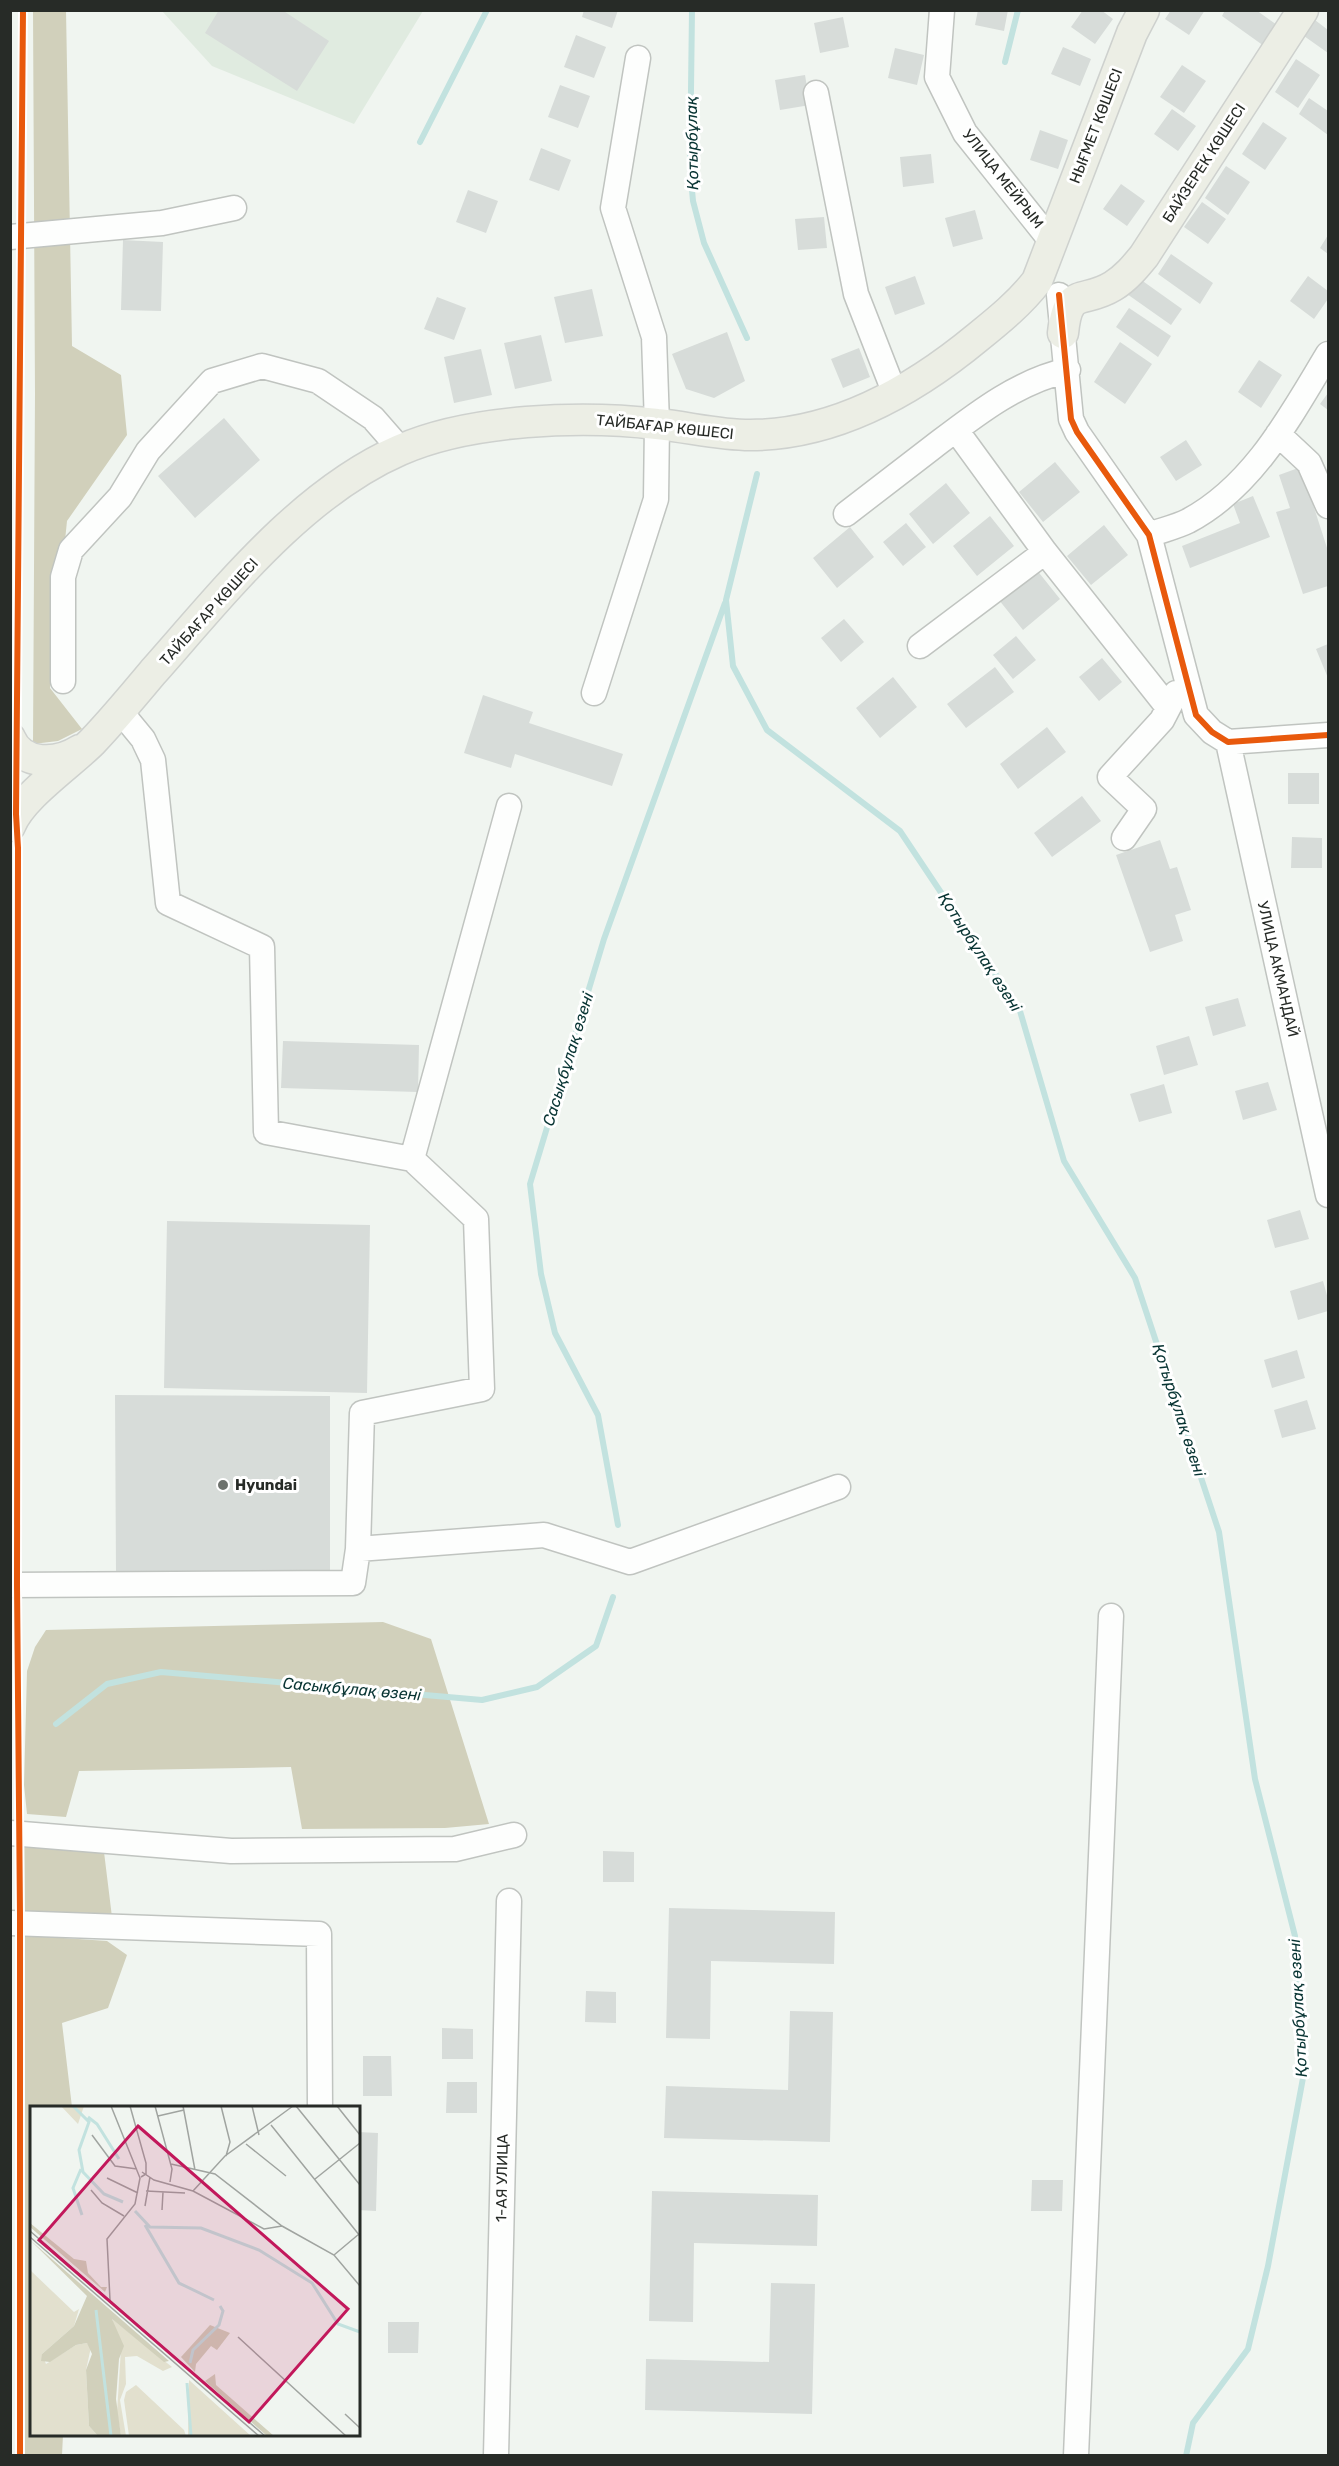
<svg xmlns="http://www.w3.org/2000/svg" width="1339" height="2466" font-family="Rubik,sans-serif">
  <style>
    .built { fill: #e0ebe0 }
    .forest { fill: #d1d0bb }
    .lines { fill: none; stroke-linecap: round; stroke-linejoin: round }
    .stream { stroke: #c2e2df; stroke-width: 6 }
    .building { fill: #d7dcd9 }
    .minor-casing { stroke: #c0c4c0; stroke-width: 27 }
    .major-casing { stroke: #ced1ce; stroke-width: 33 }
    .minor { stroke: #fdfefd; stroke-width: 24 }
    .major { stroke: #eceee5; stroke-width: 30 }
    .cycleway-casing { stroke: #fff; stroke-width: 10 }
    .cycleway { stroke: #e8590c; stroke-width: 6 }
    .poi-dot { fill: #6d726d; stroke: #fff; stroke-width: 2 }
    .labels { text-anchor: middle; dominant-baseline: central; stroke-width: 6; stroke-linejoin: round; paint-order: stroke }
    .street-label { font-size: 15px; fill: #272b27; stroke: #fff }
    .poi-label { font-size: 15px; font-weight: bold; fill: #272b27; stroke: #fff; text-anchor: start }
    .water-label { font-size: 16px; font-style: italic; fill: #083433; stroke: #fff }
    .inset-river { fill: none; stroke: #c2e2df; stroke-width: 3 }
    .inset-road { fill: none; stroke: #a0a4a0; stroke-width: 1.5 }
    .view { fill: #c2185b; fill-opacity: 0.15; stroke: #c2185b; stroke-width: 3 }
    .inset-edge { fill: none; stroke: #272b27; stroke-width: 3 }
  </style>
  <rect width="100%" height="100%" fill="#f0f5f0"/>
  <path class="built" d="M162,11H423L354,124L212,66Z"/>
  <path class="forest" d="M66,10L72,346L121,375L127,435L67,521L50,688L82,729L58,741L33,744L35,393L33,11Z
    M383,1622L431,1639L489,1824L445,1828L302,1829L291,1767L79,1771L66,1817L27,1814L24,1785L27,1671L35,1647L46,1630Z
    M20,1840L104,1852L112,1917L20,1914Z
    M20,1935L107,1941L127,1955L108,2008L62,2023L72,2107L32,2108V2434L63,2435L62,2455L20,2456Z"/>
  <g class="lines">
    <path class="stream" d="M692,10L690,168L693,201L704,243L747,338
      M1005,62L1018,10
      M420,142L487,10
      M757,474L726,600L733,666L767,730L900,831L1020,1011L1064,1161L1135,1278L1219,1532L1255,1779L1295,1936L1303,2078L1268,2266L1248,2349L1193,2423L1186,2456
      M618,1525L598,1415L555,1333L541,1274L530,1184L604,939L725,603
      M56,1724L107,1684L161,1672L482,1700L537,1687L596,1646L613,1597"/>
  </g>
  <path class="building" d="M219,10H282L329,41L297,91L205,33Z
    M584,10H618L612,28L582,17Z
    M978,10H1008L1004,31L975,25Z
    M1083,10H1101L1113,19L1095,44L1071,27Z
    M1171,10H1205L1189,35L1165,19Z
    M1225,10H1256L1277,25L1264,46L1222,16Z
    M843,17L849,47L820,53L814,23Z
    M1315,20L1328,30V53L1304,36Z
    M576,35L606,47L594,78L564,67Z
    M1063,47L1091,59L1080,86L1051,74Z
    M895,48L924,55L917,85L888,78Z
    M1296,59L1320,75L1298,108L1275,92Z
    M1182,65L1206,81L1184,113L1160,97Z
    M805,75L810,105L780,110L775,80Z
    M560,85L590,96L578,128L548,117Z
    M1309,98L1328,111V135L1299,114Z
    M1172,109L1196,126L1178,151L1154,134Z
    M1263,122L1287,138L1265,170L1242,154Z
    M1040,130L1068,140L1058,169L1030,160Z
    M541,148L571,160L559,191L529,180Z
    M931,154L934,183L903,187L900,157Z
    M1226,166L1250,182L1228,215L1205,198Z
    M1121,184L1145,201L1127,226L1103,209Z
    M468,190L498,201L486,233L456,222Z
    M1202,202L1226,219L1208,244L1184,227Z
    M975,210L983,239L953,247L945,218Z
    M824,217L827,248L798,250L795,219Z
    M1328,235V254L1320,248Z
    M123,240L163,242L161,311L121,310Z
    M1171,254L1213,283L1200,304L1158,274Z
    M915,276L925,304L895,315L885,287Z
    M1308,276L1328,291V299L1314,319L1290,301Z
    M1137,277L1182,309L1171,325L1127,294Z
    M592,289L603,336L565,343L554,297Z
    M437,297L466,308L454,340L424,329Z
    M1129,308L1171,336L1158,357L1116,327Z
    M727,332L745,381L714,398L686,389L672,354Z
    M541,335L552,381L515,389L504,343Z
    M1120,342L1152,364L1125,404L1094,382Z
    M859,348L870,377L843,388L831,359Z
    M481,349L492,395L454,403L444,357Z
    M1259,360L1282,375L1261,408L1238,392Z
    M1328,393V410L1320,404Z
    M224,418L260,460L195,518L158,476Z
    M1186,440L1202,465L1176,481L1160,457Z
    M1055,462L1080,492L1043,522L1019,492Z
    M1301,467L1328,551V586L1303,594L1276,512L1290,508L1279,475Z
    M946,483L970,513L933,544L909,514Z
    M1253,496L1270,537L1190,568L1182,546L1240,523L1233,504Z
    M990,516L1014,546L977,576L953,546Z
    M906,523L926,547L903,566L883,542Z
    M1104,525L1128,555L1091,585L1067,556Z
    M850,527L874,557L837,588L813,558Z
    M1036,569L1060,599L1023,630L999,600Z
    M844,619L864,642L841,662L821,638Z
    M1016,636L1036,660L1013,679L993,655Z
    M1328,644V678L1316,649Z
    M1102,658L1122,682L1099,701L1079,677Z
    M995,667L1014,692L966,728L947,704Z
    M893,677L917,707L880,738L856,708Z
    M483,695L533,712L529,723L623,754L612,786L515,754L511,768L464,753Z
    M1047,727L1066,752L1018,789L1000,764Z
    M1288,773H1319V804H1288Z
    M1082,796L1101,821L1052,857L1034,833Z
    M1292,837L1322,838V868H1291Z
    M1160,840L1170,869L1177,867L1191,910L1175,915L1183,941L1150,952L1116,855Z
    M1238,998L1246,1026L1213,1036L1205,1007Z
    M1189,1036L1198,1065L1164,1075L1156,1046Z
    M283,1041L419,1045L418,1092L281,1088Z
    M1268,1082L1277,1110L1243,1120L1235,1091Z
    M1164,1084L1172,1113L1139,1122L1130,1094Z
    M1300,1210L1309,1239L1275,1248L1267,1220Z
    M167,1221L370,1225L367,1393L164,1388Z
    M1323,1281L1328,1299V1311L1298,1320L1290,1291Z
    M1297,1350L1305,1378L1272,1388L1264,1360Z
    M115,1395L330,1396V1575L116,1574Z
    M1307,1400L1316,1429L1282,1438L1274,1410Z
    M603,1851L634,1852V1882H603Z
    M669,1908L835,1912L834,1964L711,1961L710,2039L666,2038Z
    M586,1991L616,1992V2023L585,2022Z
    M790,2011L833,2012L830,2142L664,2138L666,2086L788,2090Z
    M442,2028L473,2029V2059H442Z
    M363,2056H391L392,2096H363Z
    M447,2082H477V2113H446Z
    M358,2132L378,2133L376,2211L358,2210Z
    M1032,2180H1063L1062,2211H1031Z
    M652,2191L818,2195L817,2246L694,2243L693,2322L649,2321Z
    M771,2283L815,2284L812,2414L645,2410L646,2359L769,2362Z
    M388,2322H419L418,2353H388Z"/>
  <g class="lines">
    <defs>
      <path id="minor" d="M942,10L937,77L965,133L1052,242
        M816,93L856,294L895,394
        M10,237L162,223L234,208
        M1059,295L1071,419L1077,432L1149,535L1196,715L1212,732L1228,742L1328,735
        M956,430L1045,552L1167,706
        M1278,434L1309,463L1328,506
        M846,514C875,492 904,469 933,447C975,415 1016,382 1068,370
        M1149,535C1162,530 1176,527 1188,521C1254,486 1291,415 1328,354
        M920,646L1045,552
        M63,681V577L71,550L120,497L148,451L212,381L262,366L318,381L373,418L401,450
        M594,693L656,499L657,424L654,337L613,208L638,58
        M120,711L143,739L153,760L168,903L262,947L266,1132L412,1159
        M1228,742L1328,1195
        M1124,838L1144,809L1110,777L1162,720L1176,693
        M358,1549L362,1413L482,1389L476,1219L412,1159L509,806
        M10,1585L353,1583L358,1549L544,1535L630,1562L838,1487
        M10,1833L231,1851L455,1849L514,1835
        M10,1923L319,1934L320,2108
        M496,2456L509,1901
        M1076,2456L1111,1616"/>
      <path id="major" d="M1063,333C1068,285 1082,305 1113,286C1126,278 1135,267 1144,256L1303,10
        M10,738C22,767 58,764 80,750
        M10,826C21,797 69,765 92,742C113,720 133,696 153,672C223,593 301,493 400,450C470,419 582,415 657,424C688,427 719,435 750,435C836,435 914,390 978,337C999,320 1020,303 1037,281L1132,33L1144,10"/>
    </defs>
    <use href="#minor" class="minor-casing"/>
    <use href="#major" class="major-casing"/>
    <use href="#minor" class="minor"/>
    <use href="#major" class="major"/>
    <defs>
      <path id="cycleway" d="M1059,295L1071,419L1077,432L1149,535L1196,715L1212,732L1228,742L1328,735
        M20,2456V1914L17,1585L18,848L16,814L23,10"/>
    </defs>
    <use href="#cycleway" class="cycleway-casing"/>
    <use href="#cycleway" class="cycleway"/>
  </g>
  <circle class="poi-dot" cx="223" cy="1485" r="6"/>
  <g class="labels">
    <g class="street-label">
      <text transform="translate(1096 126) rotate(-69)">НЫҒМЕТ КӨШЕСІ</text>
      <text transform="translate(1204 163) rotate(-57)">БАЙЗЕРЕК КӨШЕСІ</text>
      <text transform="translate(1003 179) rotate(52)">УЛИЦА МЕЙРЫМ</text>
      <text transform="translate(665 427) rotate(6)">ТАЙБАҒАР КӨШЕСІ</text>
      <text transform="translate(209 612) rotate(-48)">ТАЙБАҒАР КӨШЕСІ</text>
      <text transform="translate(1278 969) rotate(77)">УЛИЦА АКМАНДАЙ</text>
      <text transform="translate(502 2178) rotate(-89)">1-АЯ УЛИЦА</text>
    </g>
    <g class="poi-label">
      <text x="235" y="1485">Hyundai</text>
    </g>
    <g class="water-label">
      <text transform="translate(692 143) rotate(-91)">Қотырбұлақ</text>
      <text transform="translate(980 952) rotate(57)">Қотырбұлақ өзені</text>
      <text transform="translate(568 1059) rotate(-73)">Сасықбұлақ өзені</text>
      <text transform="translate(1179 1410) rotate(72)">Қотырбұлақ өзені</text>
      <text transform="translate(352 1689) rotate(5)">Сасықбұлақ өзені</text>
      <text transform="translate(1298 2008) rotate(-93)">Қотырбұлақ өзені</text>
    </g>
  </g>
  <g transform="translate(30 2106)">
    <rect width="330" height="330" fill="#f0f5f0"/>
    <path d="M31,0H54L48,18ZM0,164L44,206L49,203L44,220L12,248L16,258L46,239L57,237L61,241L56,264L59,320L68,330H0ZM82,213L142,261L133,265L107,250L95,251L96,278L90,294L96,330H91L87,306L91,243ZM159,274L221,330H158ZM106,279L154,324L156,330H99L94,294L96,286Z" fill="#e2e0ce"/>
    <path d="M0,117L44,153L56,155L58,167L71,181H77L75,186L0,121ZM0,134L139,255L134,256L82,213L94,240L89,253L86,293L91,330H68L59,320L56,264L62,248L57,237L46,239L20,256L11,255L12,248L44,220L57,190ZM180,219L200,227L187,244L181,240L166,258L165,266L151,251ZM185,268L186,279L244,330H237L175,275Z" fill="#d1d0bb"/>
    <path class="inset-river" d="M43,0L59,16L49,44L53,66L74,88L93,96M58,11L67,18L89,53M51,63L43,82L52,109M105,105L120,121L171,122L229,144L282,177L308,218L330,226M115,119L149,177L184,194M66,204L81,330M160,257L163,244L189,219L193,205L190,200M157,277L161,330"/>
    <path class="inset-road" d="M100,0L116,57V68L111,71M125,0L142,63L140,76M153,0L165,64M191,0L200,36L196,50M222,0L229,29M266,0L330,79M307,0L330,29M128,10L154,4M241,19L330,130M62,29L85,60L107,63M216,38L256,70M141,58L185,68L252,120L304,149L330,180M112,66L124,74L163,85L234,123L252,120M77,72L108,87M285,73L330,37M61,84L72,97L94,110M116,85L155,87M163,85L195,50L263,0M115,100L120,71M132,104L133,86M0,125L235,330M0,131L229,330M304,149L329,128M80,194L77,133L105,98L110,72L81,0M208,231L316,330M315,308L330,322"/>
    <path class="view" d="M108,20L318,203L219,316L9,134Z"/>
    <rect width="330" height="330" class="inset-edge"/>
  </g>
  <rect width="1339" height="2466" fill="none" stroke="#272b27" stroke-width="24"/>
</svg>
